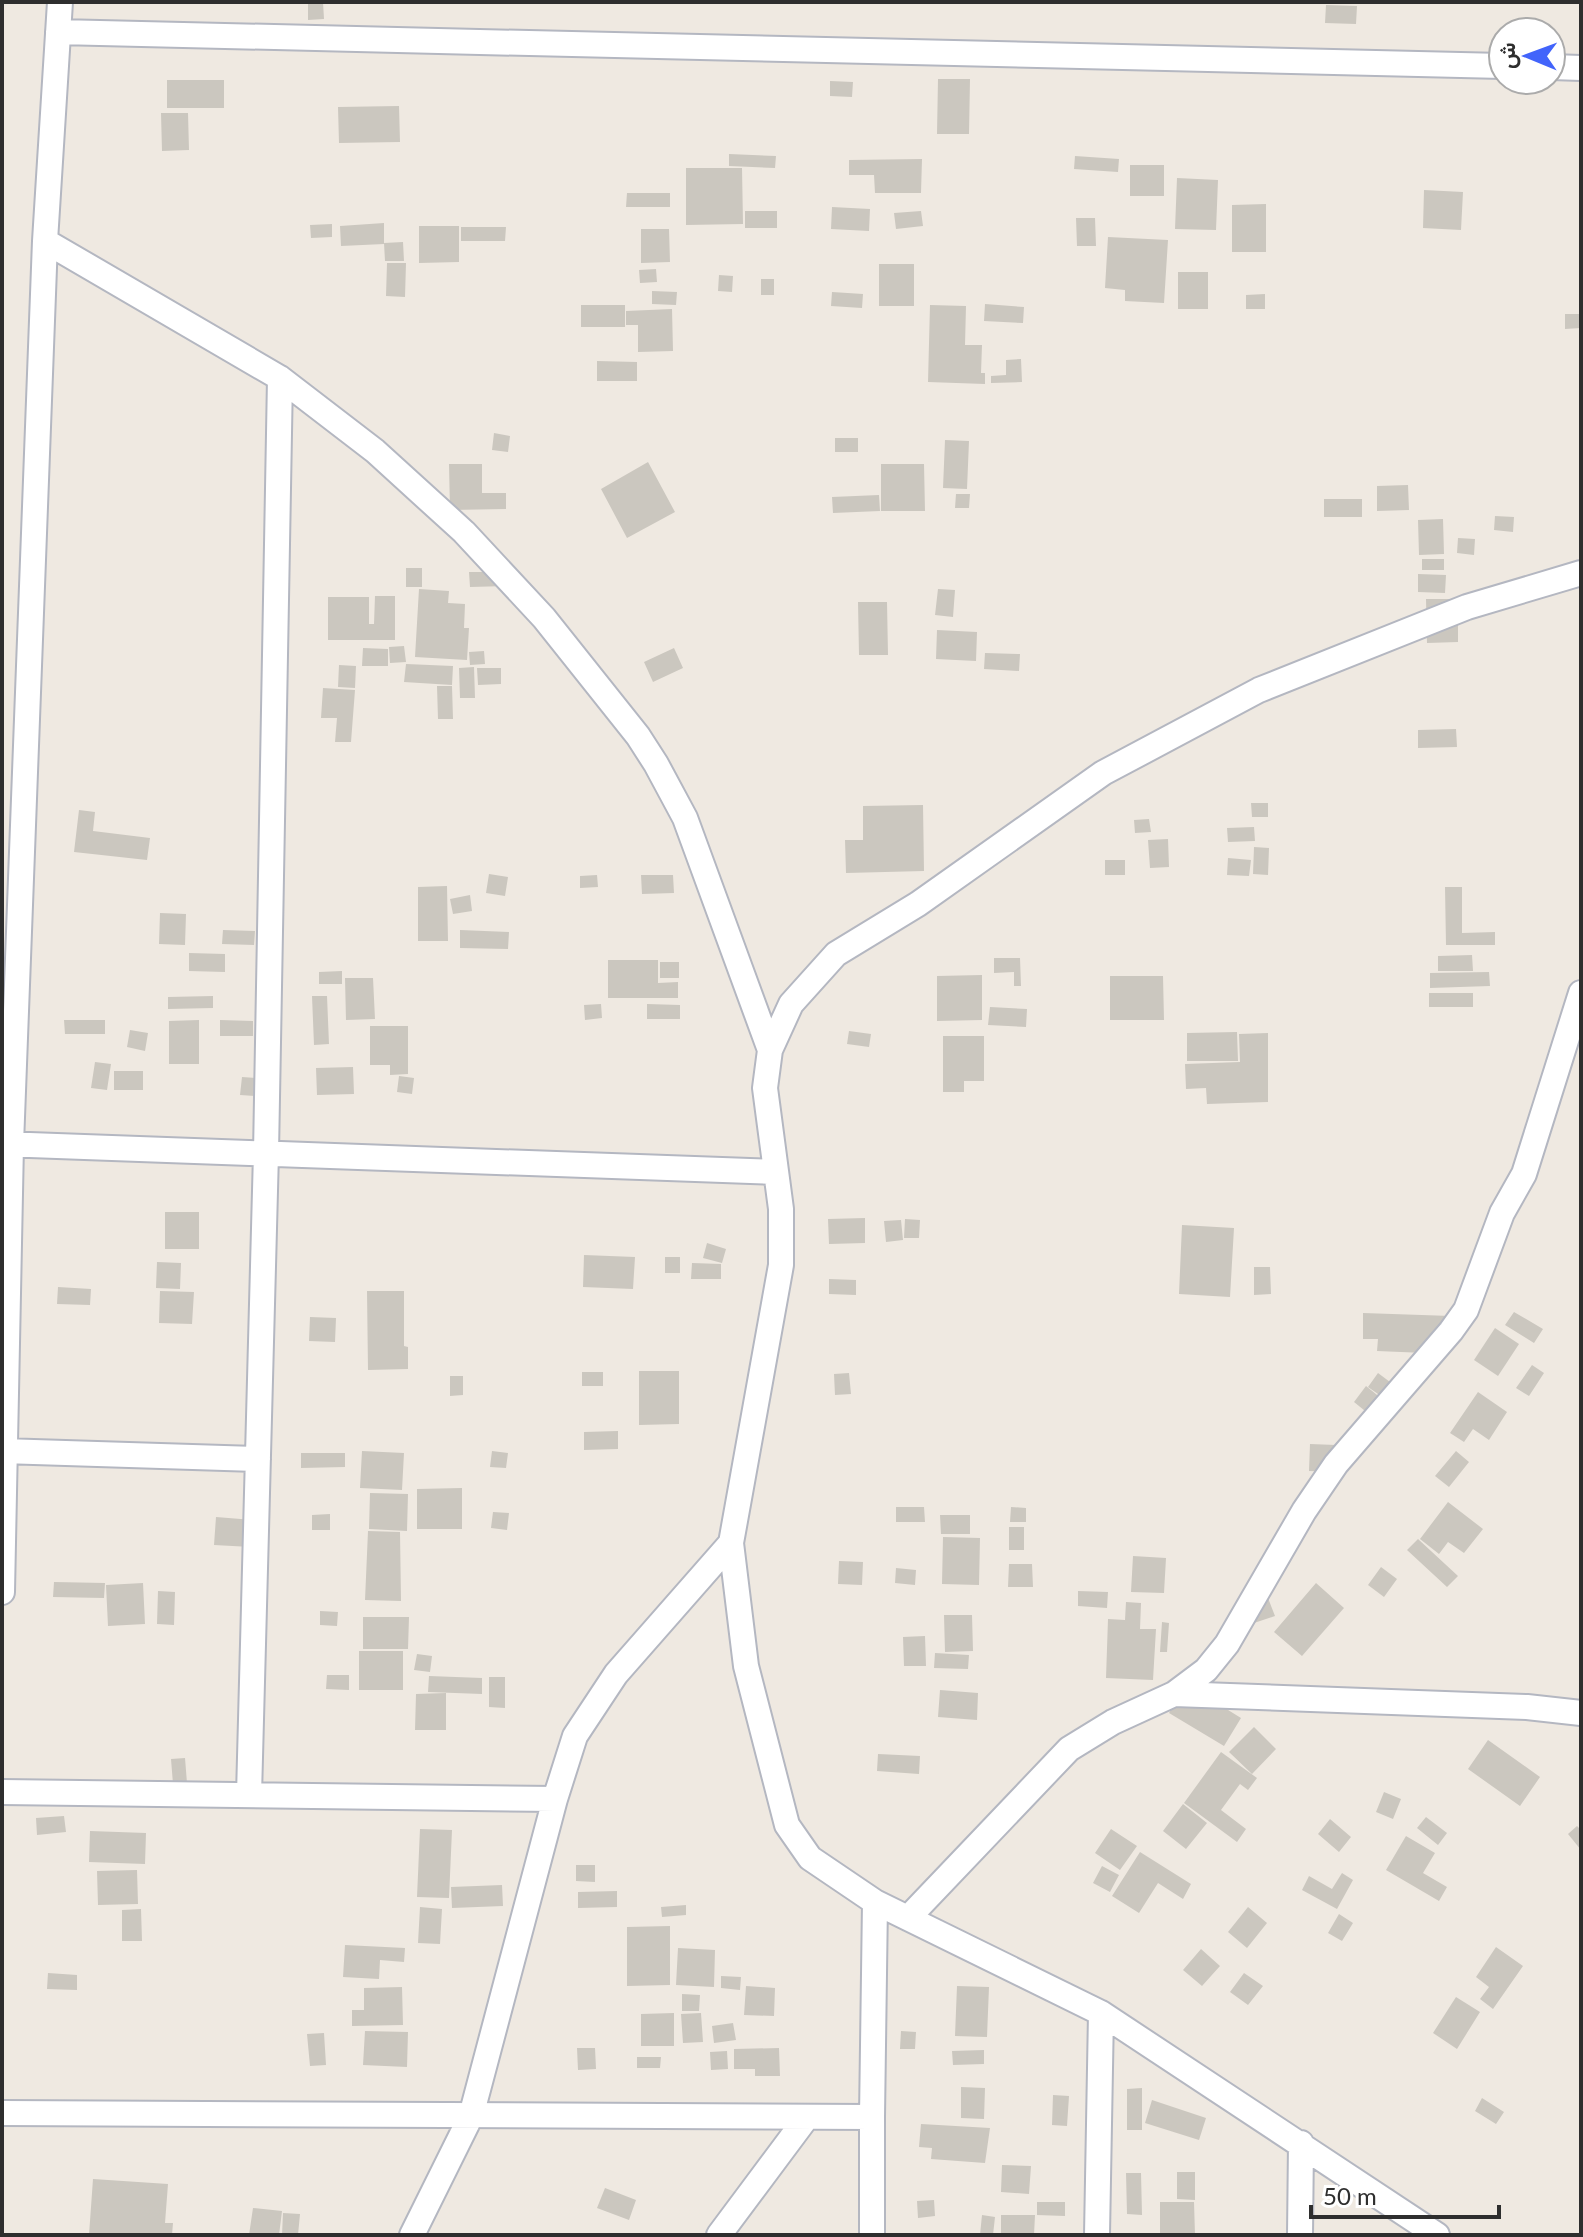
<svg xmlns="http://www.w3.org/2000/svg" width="1583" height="2237" font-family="Lato,Vazirmatn,sans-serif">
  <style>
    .building { fill: #cbc7bf }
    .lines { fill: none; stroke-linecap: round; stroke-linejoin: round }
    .street-casing { stroke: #b4b7c1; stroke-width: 28 }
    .street { stroke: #fff; stroke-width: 24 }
  </style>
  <rect width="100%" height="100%" fill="#efe9e1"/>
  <path class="building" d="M308,2H323L324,19L308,20Z
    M1326,5L1357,6L1356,24L1325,23Z
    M938,79H970L969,134H937Z
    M167,80H224V108H167Z
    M830,81L853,82L852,97L830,96Z
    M399,106L400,142L339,143L338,107Z
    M161,113H188L189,150L162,151Z
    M729,154L776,156L775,168L729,166Z
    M1075,156L1119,159L1118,172L1074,169Z
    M922,159L921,193H875L874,175H849V160Z
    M1130,165H1164V196H1130Z
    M686,168H742L743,224L686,225Z
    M1177,178L1218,180L1216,230L1175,229Z
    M1424,190L1463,192L1461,230L1423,228Z
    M627,193H670V207H626Z
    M1266,204V252H1232V205Z
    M832,207L870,209L869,231L831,229Z
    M745,211H777V228H745Z
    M921,211L923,226L896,229L894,213Z
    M1076,218H1095L1096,246H1077Z
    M384,223V244L341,246L340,226Z
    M332,224V237L311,238L310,225Z
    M419,226H459V262L419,263Z
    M461,227H506L505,241H461Z
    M641,229H669L670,262L641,263Z
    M1108,237L1168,240L1164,303L1125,301V290L1105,288Z
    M403,242L404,261H385L384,243Z
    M387,263H406L405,297L386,296Z
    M879,264H914V306H879Z
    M656,269L657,282L640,283L639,270Z
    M1178,272H1208V309H1178Z
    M719,275L733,276L732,292L718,291Z
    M761,279H774V295H761Z
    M652,291L677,292L676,305L652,304Z
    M832,292L863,294L862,308L831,306Z
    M1265,294V309H1246V295Z
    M985,304L1024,307L1023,323L984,321Z
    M581,305H625V327H581Z
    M930,305L966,306L965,345H982L981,373H985V384L928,382Z
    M672,309L673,351L638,352V325H626V311Z
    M1565,314H1581V328L1565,329Z
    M1021,359L1022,382L991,383V376L1006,375V360Z
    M597,361L637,362V381H597Z
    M494,433L510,436L508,452L492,450Z
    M835,438H858V452H835Z
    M945,440L969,441L967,489L943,488Z
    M648,462L675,512L627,538L601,489Z
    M449,464H482V493H506V509L450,510Z
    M881,464H924L925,511H881Z
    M1408,485L1409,510L1377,511V486Z
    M956,494H970L969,508H955Z
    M879,495L880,511L833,513L832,497Z
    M1324,499H1362V517H1324Z
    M1495,516L1514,517L1513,532L1494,530Z
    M1443,519L1444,554L1419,555L1418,520Z
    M1458,538L1475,539L1474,555L1457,553Z
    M1422,559H1444V570H1422Z
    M406,568H422V587H406Z
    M469,572H507V586L470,587Z
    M1418,574L1446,575L1445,593L1418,592Z
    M419,589L449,591L448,603L465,604L464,628H469L467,660L415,657Z
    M938,589L955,590L953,617L935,615Z
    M375,596H395V640H328V597H369V624H374Z
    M1426,599H1458V642L1427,643Z
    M858,602H887L888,655H859Z
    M937,630L977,632L976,661L936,659Z
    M404,646L406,662L390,663L389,647Z
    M363,648L388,649V666H362Z
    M674,648L683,668L653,682L644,662Z
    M484,651L485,664L470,665L469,652Z
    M985,653L1020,654L1019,671L984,669Z
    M406,664L453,666L452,685L404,682Z
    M339,665L356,666L355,688L338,687Z
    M474,667L475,698H460L459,668Z
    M477,668H501V684L478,685Z
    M437,686H452L453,719H438Z
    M323,688L355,690L351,742H335L337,718H321Z
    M1456,729L1457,747L1418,748V730Z
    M1251,803H1268V817H1252Z
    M923,805L924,871L846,873L845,840H863V806Z
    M79,810L95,812L93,831L150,838L147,860L74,852Z
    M1149,819L1151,832L1135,833L1134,820Z
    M1254,827L1255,841L1228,842L1227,828Z
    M1168,839L1169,867L1150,868L1148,840Z
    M1254,847L1269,848L1268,875L1253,874Z
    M1228,858L1251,860L1249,876L1227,875Z
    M1105,860H1125V875H1105Z
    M489,874L508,877L505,896L486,893Z
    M597,875L598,887L580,888V876Z
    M641,875H673L674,893L642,894Z
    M447,886L448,941H418V887Z
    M1445,887H1462V933L1495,932V945H1446Z
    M470,895L472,911L453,914L450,899Z
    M160,913L186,914L185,945L159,944Z
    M223,930L255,931L254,945L222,944Z
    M460,930L509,932L508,949L460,948Z
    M189,953L225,954V972L189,971Z
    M1472,955L1473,971H1438V956Z
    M994,958H1020L1021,986H1014V972L994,973Z
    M608,960H658V983L678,982V998H608Z
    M660,962H679V978H660Z
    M342,971V984H319V972Z
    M1489,972L1490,986L1430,988V973Z
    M982,975V1020L937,1021V976Z
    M1110,976H1163L1164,1020H1110Z
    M345,978H373L375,1019L346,1020Z
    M1429,993H1473V1007H1429Z
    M213,996V1008L168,1009V997Z
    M312,996H327L329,1044L314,1045Z
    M601,1004L602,1018L585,1020L584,1005Z
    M647,1004L680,1005V1019H647Z
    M990,1007L1027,1009L1026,1027L988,1025Z
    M64,1020H105V1034H65Z
    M199,1020V1064H169V1021Z
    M220,1020L253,1021V1036H220Z
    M370,1026H408V1074L390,1075V1065H370Z
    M130,1030L148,1033L145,1051L127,1047Z
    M849,1031L871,1034L869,1047L847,1044Z
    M1237,1032L1238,1061H1187V1033Z
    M1268,1033V1102L1207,1104L1206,1088L1186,1089L1185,1064L1240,1062L1239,1034Z
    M943,1036H984V1081H964V1092H943Z
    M95,1062L111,1064L107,1090L91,1088Z
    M353,1067L354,1094L317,1095L316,1068Z
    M114,1071H143V1090H114Z
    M399,1076L414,1078L412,1094L397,1092Z
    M242,1077L256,1078L255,1096L240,1095Z
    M165,1212H199V1249H165Z
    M865,1218V1243L829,1244L828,1219Z
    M905,1219L920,1220L919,1238H904Z
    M901,1220L903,1240L886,1242L884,1221Z
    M1182,1225L1234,1228L1230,1297L1179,1294Z
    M707,1243L726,1249L722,1263L703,1258Z
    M584,1255L635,1257L633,1289L583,1287Z
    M665,1257H680V1273H665Z
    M157,1262L181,1263L180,1289L156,1288Z
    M692,1263L721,1264V1279H691Z
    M1254,1267H1270L1271,1294L1254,1295Z
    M829,1279L856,1280V1295L829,1294Z
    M58,1287L91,1289L90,1305L57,1304Z
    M160,1291L194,1292L192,1324L159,1323Z
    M367,1291H404V1346L408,1347V1369L368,1370Z
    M1514,1312L1543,1329L1534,1343L1505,1325Z
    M1363,1313L1451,1316L1449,1354L1377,1351L1378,1339H1363Z
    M310,1317L336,1318L335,1342L309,1341Z
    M1495,1328L1519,1344L1498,1376L1474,1360Z
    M1532,1365L1544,1373L1529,1396L1516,1388Z
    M639,1371H679V1424L639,1425Z
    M582,1372H603V1386H582Z
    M849,1373L851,1394L835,1395L834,1374Z
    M1378,1373L1398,1388L1388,1401L1368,1387Z
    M450,1376H463V1395L450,1396Z
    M1366,1386L1387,1403L1375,1419L1354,1402Z
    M1478,1392L1507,1412L1489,1440L1473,1429L1464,1442L1450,1433Z
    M618,1431V1449L584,1450V1432Z
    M1310,1444L1336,1445L1335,1472L1309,1471Z
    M362,1451L404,1453L402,1490L360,1488Z
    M492,1451L508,1453L506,1468L490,1467Z
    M1456,1451L1469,1462L1449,1487L1435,1476Z
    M301,1453H345V1467L301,1468Z
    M462,1488V1529H417V1489Z
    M370,1493L408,1494L407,1531L369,1529Z
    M1448,1502L1483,1529L1464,1553L1448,1542L1439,1554L1420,1539Z
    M896,1507H924L925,1522H896Z
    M1011,1507L1026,1508V1522H1010Z
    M493,1512L509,1513L507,1530L491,1528Z
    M330,1514V1530H312V1515Z
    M940,1515H970V1534H941Z
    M216,1517L253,1520L251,1547L214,1545Z
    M1009,1527H1024V1550H1009Z
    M368,1531L400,1532L401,1601L365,1600Z
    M943,1537L980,1538L979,1585L942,1584Z
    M1418,1539L1458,1576L1447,1587L1407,1550Z
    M1133,1556L1166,1558L1164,1593L1131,1592Z
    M839,1561L863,1562L862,1585L838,1584Z
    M1009,1564H1032L1033,1587H1008Z
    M1381,1567L1397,1579L1384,1597L1368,1585Z
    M896,1568L916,1570L915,1585L895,1583Z
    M54,1582L105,1583L104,1598L53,1597Z
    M143,1583L145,1624L108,1626L106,1585Z
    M1316,1583L1344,1608L1302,1656L1274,1632Z
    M158,1591L175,1592L174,1625L157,1624Z
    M1078,1591L1108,1592L1107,1608L1078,1606Z
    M1268,1598L1275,1616L1254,1623L1248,1605Z
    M1126,1602L1141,1603L1140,1629H1156L1153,1680L1106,1678L1108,1619L1125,1620Z
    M320,1611L338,1612L337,1626L320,1625Z
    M944,1615H972L973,1651L945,1652Z
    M363,1617H409L408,1649H363Z
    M1162,1622L1169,1623L1167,1652H1160Z
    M925,1636L926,1666H904L903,1637Z
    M359,1651H403V1690H359Z
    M935,1653L969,1655L968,1669L934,1668Z
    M417,1654L432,1656L430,1672L414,1670Z
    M327,1675H349V1690L326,1689Z
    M429,1676L482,1678V1694L428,1692Z
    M489,1677H505V1708L489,1707Z
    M1186,1684L1241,1718L1224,1746L1169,1713Z
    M940,1690L978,1693L977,1720L938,1717Z
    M446,1693V1730H415L416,1694Z
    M1254,1727L1276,1749L1252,1774L1229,1752Z
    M1488,1740L1540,1777L1520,1806L1468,1769Z
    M1221,1752L1257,1778L1248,1790L1240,1784L1221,1810L1246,1829L1237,1842L1184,1803Z
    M878,1754L920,1756L919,1774L877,1771Z
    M185,1758L187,1783L173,1784L171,1759Z
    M1384,1792L1401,1799L1393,1819L1376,1812Z
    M1183,1804L1207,1823L1186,1849L1163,1831Z
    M64,1816L66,1832L37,1835L36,1818Z
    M1426,1817L1447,1833L1438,1845L1417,1828Z
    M1330,1819L1351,1837L1339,1852L1318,1834Z
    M1577,1826L1581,1830V1850L1568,1834Z
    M420,1829L452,1830L449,1898L417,1897Z
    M1111,1829L1137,1846L1120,1870L1095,1853Z
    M90,1831L146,1833L145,1864L89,1862Z
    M1406,1836L1435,1853L1423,1873L1447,1887L1439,1901L1386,1870Z
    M1140,1852L1191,1884L1183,1899L1158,1883L1139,1913L1112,1896Z
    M576,1865H595V1882L576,1881Z
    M1102,1866L1119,1875L1110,1892L1093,1883Z
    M137,1870L138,1904L98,1905L97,1871Z
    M1342,1873L1353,1880L1337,1909L1302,1890L1309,1876L1332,1889Z
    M502,1885L503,1906L452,1908L451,1887Z
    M617,1891V1907L578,1908V1892Z
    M686,1905V1915L662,1917L661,1907Z
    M420,1907L442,1909L440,1944L418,1943Z
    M1248,1907L1267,1923L1247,1948L1228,1932Z
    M141,1909L142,1941H122V1910Z
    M1339,1914L1353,1923L1342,1941L1328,1933Z
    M670,1926V1985L627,1986V1927Z
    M345,1945L405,1948L404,1962L380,1960L379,1979L343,1977Z
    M1496,1947L1523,1966L1493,2009L1480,1999L1489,1987L1476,1977Z
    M678,1948L715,1950L714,1987L676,1985Z
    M1201,1949L1220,1966L1202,1986L1183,1970Z
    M48,1973L77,1975V1990L47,1989Z
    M1244,1973L1263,1986L1248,2005L1230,1992Z
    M721,1976L741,1977L740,1990L721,1988Z
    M746,1986L775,1988L774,2016L744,2015Z
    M957,1986L989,1987L987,2037L955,2036Z
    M402,1987L403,2025L352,2026V2010H364V1988Z
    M682,1994L700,1995L699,2011H682Z
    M1456,1997L1480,2012L1457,2049L1433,2033Z
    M674,2013V2046H641V2014Z
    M701,2013L703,2042L683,2043L681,2014Z
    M733,2023L736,2040L714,2043L712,2026Z
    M365,2031L408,2032L407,2067L363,2065Z
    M901,2031L916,2032L915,2049H900Z
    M324,2033L326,2065L310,2066L307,2034Z
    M577,2048H595L596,2069L578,2070Z
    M779,2048L780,2076H755V2069H734V2049Z
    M984,2050V2064L953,2065L952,2051Z
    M727,2051L728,2069L711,2070L710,2052Z
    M637,2057H661L660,2068H637Z
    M961,2087L985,2088L984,2119L961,2118Z
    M1142,2088V2130H1127V2089Z
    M1053,2095L1069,2096L1067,2126L1052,2125Z
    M1482,2098L1504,2112L1496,2124L1475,2111Z
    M1152,2100L1206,2118L1199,2140L1145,2123Z
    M921,2124L990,2128L985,2163L931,2159L932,2148L919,2147Z
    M1002,2165L1031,2166L1029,2194L1001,2192Z
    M1177,2172H1195V2200L1177,2199Z
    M1126,2173H1141L1142,2215L1127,2214Z
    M93,2179L168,2184L165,2223H173L172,2235H89Z
    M605,2188L636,2200L629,2220L597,2208Z
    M934,2200L935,2216L918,2218L917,2201Z
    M1037,2202H1065V2216L1037,2215Z
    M1160,2202H1194L1195,2235H1160Z
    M253,2208L282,2211L279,2235H249Z
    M283,2213L300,2214L298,2235H282Z
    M982,2215L995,2217L993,2235H980Z
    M1001,2215H1035L1034,2235H1001Z"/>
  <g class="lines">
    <defs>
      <path id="street" d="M58,32L1503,66
        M1551,67L1581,68
        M45,241L280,378L375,451L464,532L544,618L638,736L656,764L685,818L770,1050
        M2,1144L775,1172
        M2,1451L258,1459
        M2,1592L11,1144L45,241L60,2
        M1174,1694L1527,1707L1581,1713
        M2,1792L555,1799
        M249,1795L266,1153L280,378
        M908,1918L1069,1749L1113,1722L1174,1694L1206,1670L1227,1644L1304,1511L1336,1464L1451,1331L1466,1310L1502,1213L1524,1174L1581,993
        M2,2113L872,2117V2235
        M872,2117L875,1902
        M412,2235L471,2116L555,1799L575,1736L616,1674L731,1543
        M719,2235L807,2117
        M1097,2235L1101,2013
        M1300,2235L1301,2143
        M1437,2235L1101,2013L875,1902L810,1858L787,1825L746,1666L731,1543L781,1265V1209L765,1088L770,1050L791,1004L836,954L918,904L1103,773L1259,690L1467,607L1581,573"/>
    </defs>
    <use href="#street" class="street-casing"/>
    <use href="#street" class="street"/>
  </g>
  <rect width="1583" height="2237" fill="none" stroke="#2e2e2e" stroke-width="8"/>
  <g transform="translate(1527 56) rotate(271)"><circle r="38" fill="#ffffff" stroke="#ababab" stroke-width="2"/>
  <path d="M0-6L14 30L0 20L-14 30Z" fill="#4264fb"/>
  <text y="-12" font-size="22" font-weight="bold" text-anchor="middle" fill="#2e2e2e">ش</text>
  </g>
  <path d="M1311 2205v12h188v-12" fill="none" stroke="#2e2e2e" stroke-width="4"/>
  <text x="1323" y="2205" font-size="24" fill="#2e2e2e" stroke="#ffffff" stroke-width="6" paint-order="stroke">50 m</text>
</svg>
